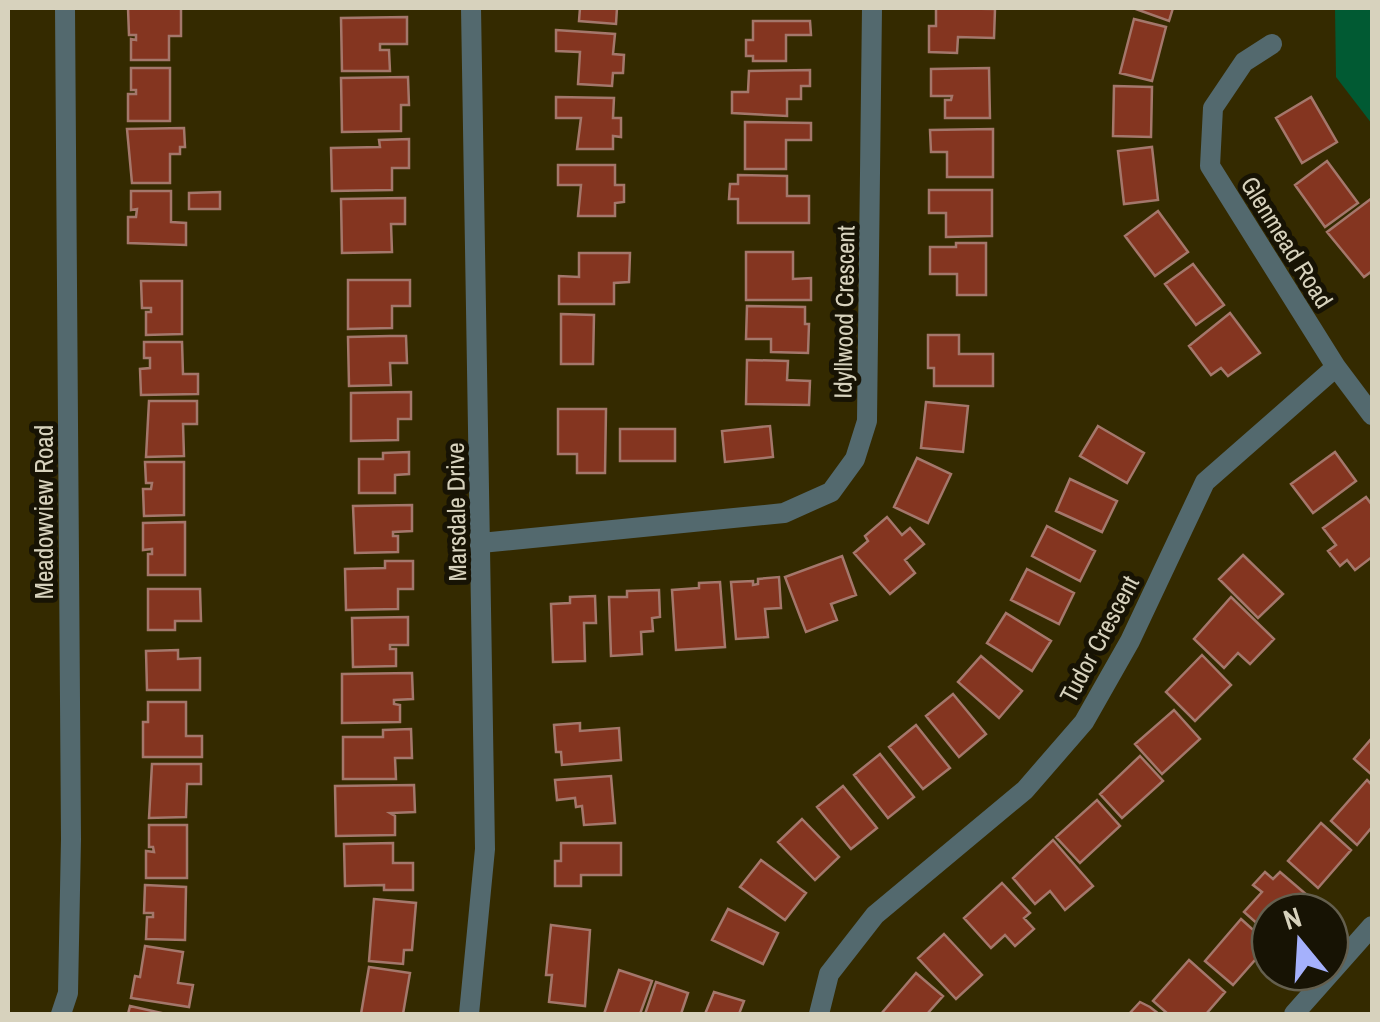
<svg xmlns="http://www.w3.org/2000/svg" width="1380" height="1022" font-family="'Archivo Narrow',sans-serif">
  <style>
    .green { fill: #015a33 }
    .building { fill: #843520; stroke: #a4776b; stroke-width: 2.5 }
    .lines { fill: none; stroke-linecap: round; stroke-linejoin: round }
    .minor { stroke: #53696e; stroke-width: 20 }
    .labels { text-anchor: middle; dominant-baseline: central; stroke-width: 10; stroke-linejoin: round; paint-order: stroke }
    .street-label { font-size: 25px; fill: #d7d2bd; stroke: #171304 }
  </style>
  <rect width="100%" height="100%" fill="#342a00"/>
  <path class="green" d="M1335,8H1372V124L1336,77Z"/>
  <path class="building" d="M128,8H181V36H169V60H131V39L136,40V35H129Z
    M580,8H617L616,24L579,21Z
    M936,8L995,9L994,38L958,37L957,53L929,52V26H936Z
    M1133,8H1173L1169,21Z
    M407,17V44H380V50H389L390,71H342L341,18Z
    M1134,19L1166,27L1152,81L1120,73Z
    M753,21H810L811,35H786V61H753V56H746V40H753Z
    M556,30L615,34L613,54L624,55L623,73H613L612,86L578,84L580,52L556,51Z
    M131,68H170V121H128V94H136V90H131Z
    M989,68L990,118H945V100H951L952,96H931V69Z
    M810,70V86H801V99H787V116L732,113V92H748L749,71Z
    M408,77L409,105H401V131L342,132L341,78Z
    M1114,86L1152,87L1151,137L1113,136Z
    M556,97L614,98L613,118H621V137L613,136V149H577L581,118H556Z
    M1311,97L1337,142L1302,163L1276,118Z
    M745,122L811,123V140H786V169H745Z
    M184,128L185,147H180V154H170V183H132L127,129Z
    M993,129V177H947V152H931L930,130Z
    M409,139V168H392V190L332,191L331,148L380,147L379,140Z
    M1152,147L1158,200L1124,204L1118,151Z
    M1327,161L1358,203L1325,227L1295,185Z
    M558,165H615V185H624V202L615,203V216H578L581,185H558Z
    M738,175L787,176V196H809V223H738V199H729L730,184H738Z
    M929,190H992V236L946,237V213H929Z
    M131,191H171V222L186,223V245L128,243V217H136L137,209L131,210Z
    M220,192V209H189V193Z
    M405,198V224H391L392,252L342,253L341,199Z
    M1372,198V271L1364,277L1327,232Z
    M1158,211L1188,252L1155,276L1125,236Z
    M956,243H986V295H957V274H930V247H956Z
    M746,252H793V279L811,278V300H746Z
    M579,253H630L629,282L614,283V304H559V276L579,277Z
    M1193,264L1224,305L1196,325L1165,284Z
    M348,280H410V306H392V328L348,329Z
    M141,281H182V334L146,335V312H151V308H142Z
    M747,306L805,307V324H809L808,353L771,352V339H746Z
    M1230,313L1260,353L1228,376L1221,368L1211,375L1189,346Z
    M561,314L594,315L593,364H561Z
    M928,335H959V354H993V386H934V368H928Z
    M390,336H406L407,363H390L391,385L349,386L348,337Z
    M144,342H182L183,374H198V394L141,395L140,369L150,368V358H144Z
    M747,360L788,361L787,380L810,381L809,405L746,404Z
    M411,392V419H398V440L351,441V393Z
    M149,401H197V424H183L184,456L146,457Z
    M926,402L968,406L963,452L921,448Z
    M558,409H606L605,473H577V454H558Z
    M770,426L773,457L725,462L722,431Z
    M1098,426L1144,453L1127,483L1080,456Z
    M620,429H675V461H620Z
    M409,452V474L395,475V493H359V459H383V453Z
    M1335,452L1356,481L1313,513L1291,484Z
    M917,458L951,474L928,523L894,507Z
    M145,462H184V515L144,516L143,489H151L152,483H146Z
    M1070,479L1117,501L1102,532L1056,511Z
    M1366,497L1372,505V557L1355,570L1347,560L1340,566L1328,551L1336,545L1323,528Z
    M412,505V531L393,532V536H398V552L355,553L353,506Z
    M887,517L902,535L910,528L924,544L905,560L915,573L890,594L854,553L868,541L865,536Z
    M185,522V575H148V554H152V549L143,550V523Z
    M1047,526L1095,551L1080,581L1032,556Z
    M1243,555L1283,594L1258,618L1219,579Z
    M842,556L856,595L831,604L837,620L806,632L785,577Z
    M385,561H413V589H398V609L346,610L345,569L385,568Z
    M1027,569L1074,593L1059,624L1011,600Z
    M779,577L781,608L765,609L768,637L736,639L731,582L753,581V585L758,584V579Z
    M720,582L725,647L676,650L672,590L699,588V583Z
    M148,589H200L201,621H175V630H148Z
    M659,590L660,617L652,618L653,631L641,632L642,654L611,656L609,597H627V591Z
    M595,596L596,623H584L585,661L553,662L551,604L570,603V597Z
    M1231,597L1274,639L1250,664L1238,653L1224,668L1194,639Z
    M1006,613L1051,641L1032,671L987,643Z
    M408,617V645H390V649H396V666L353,667L352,618Z
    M178,650V659L200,658V690H147L146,651Z
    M1202,655L1231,685L1195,721L1166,692Z
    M981,656L1022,691L999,718L958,682Z
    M412,673L413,699L394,700V704L400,705V722L342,723V674Z
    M953,694L986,734L959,757L926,716Z
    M148,702H186V736H202V757H143V722H148Z
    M1174,710L1200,739L1162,774L1135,744Z
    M580,723V731L619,728L621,760L562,765L561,752H556L554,725Z
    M916,725L950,768L923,789L889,747Z
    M411,729L412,758H395L396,779H343V737H383V730Z
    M1372,738V775L1354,759Z
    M880,754L914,797L888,818L854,775Z
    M1140,756L1163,781L1122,818L1100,794Z
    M152,764H201V784H187L186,817L149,818Z
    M611,776L615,823L584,825L582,806L576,807L575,798L557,800L555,780Z
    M1367,780L1372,785V827L1357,845L1331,821Z
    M414,785L415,812L390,813L395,816V835L336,836L335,786Z
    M843,786L877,828L851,849L817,807Z
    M1097,800L1120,826L1080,863L1056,837Z
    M802,819L839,857L815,880L778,842Z
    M1321,823L1351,850L1318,888L1288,861Z
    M149,825H187V878H146V851L154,852L153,847H149Z
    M1053,840L1093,886L1065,910L1050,891L1035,904L1013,878Z
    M393,843V863H413V890H384V885L345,886L344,844Z
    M561,843H621V875H581V886H555V861H561Z
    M761,860L806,893L785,920L740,887Z
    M1265,872L1273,879L1280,872L1308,896L1294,912H1270V935L1244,912L1262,892L1253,885Z
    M1002,883L1030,913L1024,918L1034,929L1015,946L1005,935L991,948L964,918Z
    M145,885L186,887L185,940L146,939L147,917H153V913H144Z
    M374,899L416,903L412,950H404L403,964L369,961Z
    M728,909L778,933L763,964L712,940Z
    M1241,919L1269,944L1233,985L1205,961Z
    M551,925L590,930L585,1006L549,1002L552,975H546Z
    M944,934L982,975L956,999L918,958Z
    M145,946L183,952L178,983L193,985L189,1007L131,998L135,976L140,977Z
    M1189,960L1225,992L1206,1014H1168L1153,1001Z
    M369,967L410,973L403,1014H361Z
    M619,970L652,981L640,1014H604Z
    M916,973L943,996L927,1014H881Z
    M656,982L688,993L681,1014H645Z
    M714,992L744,1001L739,1014H705Z
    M1140,1002L1150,1007L1159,1014H1129Z
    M130,1006L166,1014H128Z"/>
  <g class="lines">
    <path class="minor" d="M1272,44L1244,62L1213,108L1210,166L1336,367L1372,415
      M481,543L784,513L831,492L855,459L867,421L872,8
      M61,1014L68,993L71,839L65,8
      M469,1014L485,849L471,8
      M819,1014L829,974L875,915L1025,790L1084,722L1130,641L1205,482L1336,367
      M1294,1014L1372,926"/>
  </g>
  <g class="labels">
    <g class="street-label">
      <text transform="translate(1287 242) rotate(58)">Glenmead Road</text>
      <text transform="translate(844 312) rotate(-89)">Idyllwood Crescent</text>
      <text transform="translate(44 512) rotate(-90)">Meadowview Road</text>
      <text transform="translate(456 512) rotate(-91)">Marsdale Drive</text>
      <text transform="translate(1099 639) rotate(-62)">Tudor Crescent</text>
    </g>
  </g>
  <rect width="1380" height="1022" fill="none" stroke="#d7d2bd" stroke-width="20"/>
  <g transform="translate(1300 942) rotate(342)"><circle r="48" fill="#171304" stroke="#645f4e" stroke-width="2.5"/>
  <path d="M0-8L18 38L0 25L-18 38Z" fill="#a5b1fc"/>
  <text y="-15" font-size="28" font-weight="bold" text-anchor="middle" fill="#d7d2bd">N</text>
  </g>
</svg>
